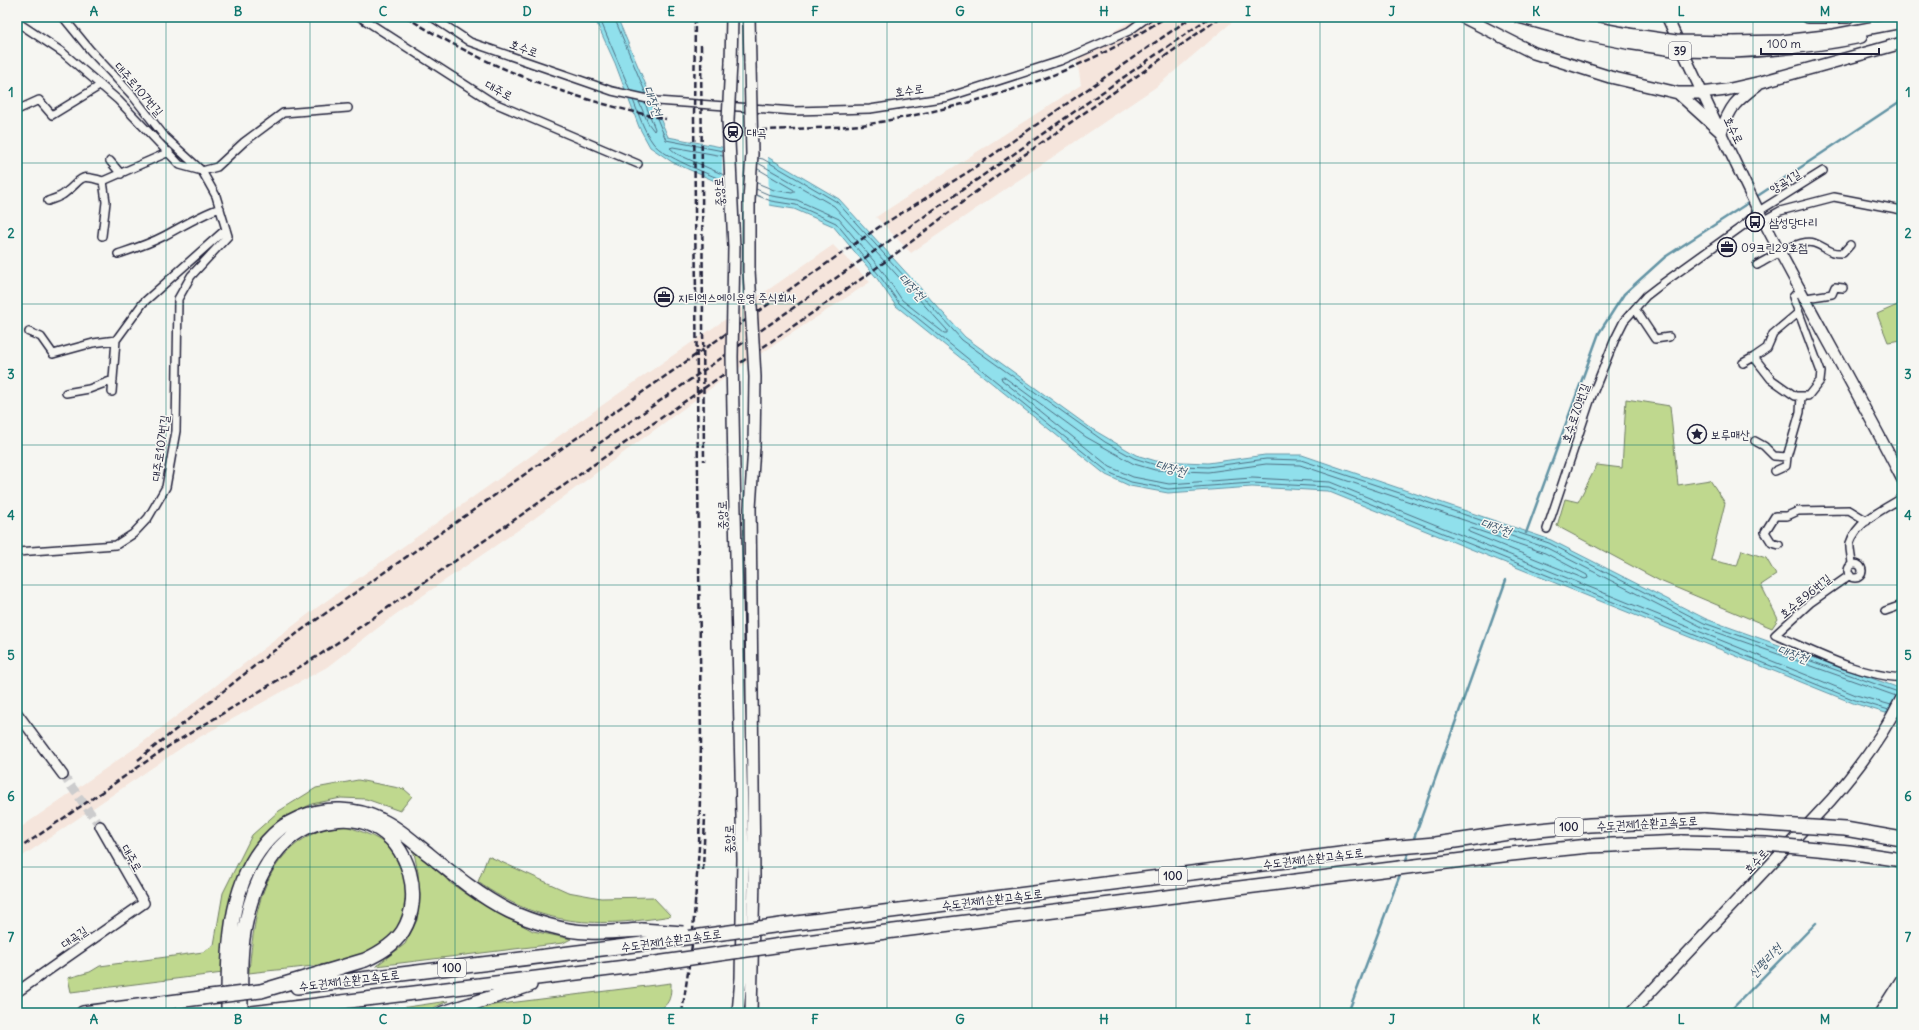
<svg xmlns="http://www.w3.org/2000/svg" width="1919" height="1030" font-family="Delius,'Poor Story',sans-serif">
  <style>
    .built { fill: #f5e5dc }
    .green { fill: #bfd88e; stroke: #707d64 }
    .water { fill: #90e0ec; stroke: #6494a5 }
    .pier { fill: #f6f6f2 }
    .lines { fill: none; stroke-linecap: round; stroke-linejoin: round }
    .shore { stroke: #4e6e82; stroke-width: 1 }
    .stream { stroke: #6494a5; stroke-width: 2.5 }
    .tertiary-tunnel { stroke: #cccccd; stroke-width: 9; stroke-dasharray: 9 4.5; stroke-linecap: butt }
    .minor-casing { stroke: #22223b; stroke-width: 10 }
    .tertiary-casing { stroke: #22223b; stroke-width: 12 }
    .secondary-casing { stroke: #22223b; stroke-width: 13 }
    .primary-casing { stroke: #22223b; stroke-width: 14 }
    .trunk-casing { stroke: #22223b; stroke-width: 15 }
    .motorway-casing { stroke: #22223b; stroke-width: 16 }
    .minor { stroke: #f6f6f2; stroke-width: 7 }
    .tertiary { stroke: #f6f6f2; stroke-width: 9 }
    .secondary { stroke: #f6f6f2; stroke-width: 10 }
    .primary { stroke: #f6f6f2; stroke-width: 11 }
    .trunk { stroke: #f6f6f2; stroke-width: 12 }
    .motorway { stroke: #f6f6f2; stroke-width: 13 }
    .rail { stroke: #22223b; stroke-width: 2.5; stroke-dasharray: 6 3; stroke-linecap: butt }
    .primary-bridge-casing { stroke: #22223b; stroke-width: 14; stroke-linecap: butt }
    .motorway-bridge-casing { stroke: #22223b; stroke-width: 16; stroke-linecap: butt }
    .primary-bridge { stroke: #f6f6f2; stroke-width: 11 }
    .motorway-bridge { stroke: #f6f6f2; stroke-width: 13 }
    .grid { fill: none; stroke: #0f766e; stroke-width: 1; stroke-opacity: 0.55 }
    .labels { text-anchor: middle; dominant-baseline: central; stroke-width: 3; stroke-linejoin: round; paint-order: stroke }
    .shield { fill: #f6f6f2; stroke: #626272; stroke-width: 1 }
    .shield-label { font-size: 11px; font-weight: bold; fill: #22223b }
    .street-label { font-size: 12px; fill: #22223b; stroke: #f6f6f2 }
    .poi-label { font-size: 12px; fill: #22223b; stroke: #f6f6f2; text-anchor: start }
    .water-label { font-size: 13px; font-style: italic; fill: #435b70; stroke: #f6f6f2 }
    .neatline { fill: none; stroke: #0f766e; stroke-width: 1.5 }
    .grid-label { font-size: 13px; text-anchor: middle; font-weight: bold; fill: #0f766e }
  </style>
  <rect width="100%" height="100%" fill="#f6f6f2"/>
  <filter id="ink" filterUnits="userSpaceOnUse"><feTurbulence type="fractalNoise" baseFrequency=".025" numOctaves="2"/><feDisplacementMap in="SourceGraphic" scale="8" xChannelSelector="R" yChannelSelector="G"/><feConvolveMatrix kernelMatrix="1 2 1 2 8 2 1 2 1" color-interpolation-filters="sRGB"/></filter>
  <g filter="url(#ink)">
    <path class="built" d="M1137,17H1238L1156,87L911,253L876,217L1081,85L1076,54Z
      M833,245L870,282L733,372L527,524L396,614L327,667L187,744L17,860V830L138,746L315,609L659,365Z"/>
    <path class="green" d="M1902,303V340L1888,342L1877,314Z
      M1626,399L1670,406L1678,485L1710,480L1725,503L1711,560L1737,566L1742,550L1766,558L1776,575L1761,585L1778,619L1772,628L1660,581L1557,526L1565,499L1578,502L1597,465L1622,468Z
      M358,780L404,789L412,796L400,811L366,799L341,798L312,804L287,816L268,833L248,861L223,973L71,992L68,978L90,972L100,966L203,952L214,945L223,893L252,835L279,811L316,788Z
      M346,826C380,838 395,843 406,880C408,889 407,901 405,910C403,917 401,927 396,933C394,936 390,938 387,940C348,968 295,967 249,973C254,917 260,856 319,831C327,828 338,827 346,826Z
      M400,837L427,859L449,882L475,900L533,931L571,939L563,943L376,966L405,944L417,920L419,897L418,872L414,853Z
      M488,856L568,892L601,898L653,897L671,916C598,928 541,927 478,882Z
      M671,983C671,1001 669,1005 653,1013H462L493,1005Z
      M448,1001L423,1013H367Z"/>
    <path class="water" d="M594,17H617L668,137L764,155L839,199L965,337L1092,429L1136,455L1156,461L1208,463L1265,455H1302L1551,540L1706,619L1902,689V718L1853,703L1327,491L1252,487L1168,493L1130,486L1106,475L896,306L876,277L833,226L794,209L769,205L672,162L650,147L639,127L615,63Z"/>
    <path class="pier" d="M722,145L768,155L769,207L722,186Z"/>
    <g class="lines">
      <path class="shore" d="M599,17L630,90
        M614,17L646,94
        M633,100C639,115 644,131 653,143C663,157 707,173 724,181
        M639,102L648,123L654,131L655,129L645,103
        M651,104L666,140L723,151
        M723,156L673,147L670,148L677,154L724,175
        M758,158L763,159L837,202L962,340L1105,442L1134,458L1156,465L1208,467L1266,459L1301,460L1549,543L1704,623L1898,692
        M757,183L774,190L792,193L794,192V190L758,169
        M756,189L772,196L797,200L839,219L883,272L902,300L944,333H947V330L834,206L758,163
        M756,195L771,201L796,205L836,223L879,275L899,303L1108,472L1131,482L1168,489L1252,483L1329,487L1855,700L1889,710
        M1471,528L1545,553L1587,575L1588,578L1585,579L1469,532L1468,530Z
        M1891,705L1856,695L1330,482L1252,478L1169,484L1133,477L1110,467L1002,380L1001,377H1004L1086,437L1134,464L1155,470L1208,472L1266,464L1300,465L1547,548L1702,627L1896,696"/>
      <path class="stream" d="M1759,195L1902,100
        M1526,533L1599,333L1624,294L1665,257L1748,203
        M1413,841L1506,580
        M1405,862L1410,850
        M1348,1013L1401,872
        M1728,1013L1816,923"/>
      <path class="tertiary-tunnel" d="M63,775L100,826"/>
      <defs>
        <path id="minor" d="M360,17L492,102L638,164
          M432,17L470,42L612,91L657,101L794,111L870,109L948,97L1060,61L1129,31L1148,17
          M17,22L62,52L118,100L180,165L202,171L217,167L244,142L283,113L348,108
          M17,110L39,100L52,115L101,85
          M110,161L121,174
          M48,201C53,199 61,197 65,193C84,179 77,173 103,181L169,152
          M1764,220L1780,211L1834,197L1902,210
          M102,236L106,202L103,181
          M118,254C133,249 149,244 164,236C183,226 200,215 220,208
          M1757,265C1770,258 1801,238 1814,243C1826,247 1829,254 1843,253L1850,245
          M1806,298L1832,294L1835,287L1843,288
          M1635,309L1655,339L1669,337
          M1798,313L1773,334L1767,348L1754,357L1771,379L1795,396H1808L1820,381L1821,372L1793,297L1801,288
          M29,332L41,337L53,354L93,343L116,340
          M1743,363L1754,357
          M112,392L116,340L143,303L226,229
          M66,393L89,389L113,380
          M1755,441L1764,446L1774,456L1787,457L1800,412L1801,396
          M1893,462L1902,458
          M1775,471L1786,466L1787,457
          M1547,529L1591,398L1615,339L1624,321L1646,296L1659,286L1744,225L1759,211L1823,171
          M1779,545L1772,543L1765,532L1775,516H1787L1798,511L1849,510L1867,521
          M17,552L116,545L133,534L148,518L166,487L176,431L178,299L191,276L228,236L216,196L202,171L165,137L132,95L90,50L63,17
          M1848 571a7 7 0 1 1 14 0a7 7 0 1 1-14 0Z
          M1852,565C1852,558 1849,549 1850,543C1857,521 1884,509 1902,498
          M1850,575L1810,603L1775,635C1815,652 1858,675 1902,678
          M1885,611L1902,605"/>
        <path id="tertiary" d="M17,713L63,775
          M17,992L144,903L100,826"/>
        <path id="secondary" d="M1667,17C1697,82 1727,147 1759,212C1805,302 1856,389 1902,479
          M1631,1013L1831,800C1859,768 1883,736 1902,697"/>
        <path id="primary" d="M749,17L750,64
          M1463,17L1534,53L1610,77L1678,93H1701L1726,90L1761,82L1902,43
          M1519,17L1581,34L1627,43
          M1555,17L1581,25L1628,34
          M1808,17H1848
          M1732,42L1782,41L1834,35L1902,22
          M1733,52C1776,50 1819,46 1861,37
          M731,63L732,17
          M1678,93L1721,132C1731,105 1735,102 1758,84
          M734,468L743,859L741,978L738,1013
          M751,1013L754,876L750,508L754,447"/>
        <path id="trunk" d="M1881,1013L1902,980
          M1887,1013L1902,1000"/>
        <path id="motorway" d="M781,925L1388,848L1435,844L1509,833L1590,825L1704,820
          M782,945L1511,854L1589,846L1682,842
          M297,987L642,944
          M83,1013L201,998
          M228,1013C228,950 226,872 281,828C286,824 293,821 299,818C325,806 356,808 381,820C395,826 409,838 421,848C448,870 477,895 509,911C530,921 565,932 588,932C606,933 624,931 642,930
          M241,1013C241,983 239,952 246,922C255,875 281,825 334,820C347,818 361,820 373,826C409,843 424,897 403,931C394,945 380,953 365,960L261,991
          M252,1013L642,965
          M443,1013L530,985"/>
      </defs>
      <use href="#minor" class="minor-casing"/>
      <use href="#tertiary" class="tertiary-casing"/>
      <use href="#secondary" class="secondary-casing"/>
      <use href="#primary" class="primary-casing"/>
      <use href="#trunk" class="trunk-casing"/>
      <use href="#motorway" class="motorway-casing"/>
      <use href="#minor" class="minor"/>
      <use href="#tertiary" class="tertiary"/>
      <use href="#secondary" class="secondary"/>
      <use href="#primary" class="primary"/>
      <use href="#trunk" class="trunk"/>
      <use href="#motorway" class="motorway"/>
      <path class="rail" d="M406,17C490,69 570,99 666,119
        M701,45L704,461
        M762,130C796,129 829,128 862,125C878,123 894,119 910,116C1000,98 1089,68 1166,17
        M591,449L1210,17
        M138,760L268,655L306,627L879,227L968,172L1192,17
        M17,850L169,746L321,654L864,277L898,252L1017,160L1221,17
        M703,871L705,815
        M682,1013L692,945L699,847L701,742L694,118L695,17"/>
      <defs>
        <path id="primary-bridge" d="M1628,34L1676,41L1732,42
          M1627,43L1680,51L1733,52
          M731,63L728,120L734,247L732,357L734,468
          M750,64L752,154L749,200V270L755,377L754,447"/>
        <path id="motorway-bridge" d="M1704,820L1845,829L1902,839
          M1682,842L1766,844L1849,852L1902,860
          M642,930L683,933
          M642,944L781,925
          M642,965L782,945
          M201,998L261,991"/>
      </defs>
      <use href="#primary-bridge" class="primary-bridge-casing"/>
      <use href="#motorway-bridge" class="motorway-bridge-casing"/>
      <use href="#primary-bridge" class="primary-bridge"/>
      <use href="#motorway-bridge" class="motorway-bridge"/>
    </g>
  </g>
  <path class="grid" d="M166,17V1013M310,17V1013M455,17V1013M599,17V1013M743,17V1013M887,17V1013M1032,17V1013M1176,17V1013M1320,17V1013M1464,17V1013M1609,17V1013M1753,17V1013M17,163H1902M17,304H1902M17,445H1902M17,585H1902M17,726H1902M17,867H1902"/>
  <defs>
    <symbol id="station-ring" viewBox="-11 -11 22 22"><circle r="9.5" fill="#f6f6f2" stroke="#22223b" stroke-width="1.5"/><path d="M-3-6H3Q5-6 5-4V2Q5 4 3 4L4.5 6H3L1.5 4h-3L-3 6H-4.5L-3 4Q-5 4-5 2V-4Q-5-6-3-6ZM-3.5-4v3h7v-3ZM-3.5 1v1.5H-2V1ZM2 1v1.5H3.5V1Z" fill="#22223b"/></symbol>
    <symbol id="bus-ring" viewBox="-11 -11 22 22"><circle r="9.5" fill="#f6f6f2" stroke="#22223b" stroke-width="1.5"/><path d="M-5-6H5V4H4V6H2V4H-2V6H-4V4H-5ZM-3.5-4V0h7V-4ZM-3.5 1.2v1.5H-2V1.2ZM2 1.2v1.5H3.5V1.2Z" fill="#22223b"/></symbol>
    <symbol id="office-ring" viewBox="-11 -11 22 22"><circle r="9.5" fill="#f6f6f2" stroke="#22223b" stroke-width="1.5"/><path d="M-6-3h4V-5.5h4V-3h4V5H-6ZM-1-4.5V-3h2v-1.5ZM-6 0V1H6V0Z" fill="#22223b"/></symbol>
    <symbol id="sight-ring" viewBox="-11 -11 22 22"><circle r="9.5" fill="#f6f6f2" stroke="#22223b" stroke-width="1.5"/><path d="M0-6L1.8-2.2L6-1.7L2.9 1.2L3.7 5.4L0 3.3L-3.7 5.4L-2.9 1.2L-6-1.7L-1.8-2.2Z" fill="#22223b"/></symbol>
  </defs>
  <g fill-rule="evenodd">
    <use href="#station-ring" x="722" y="121" width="22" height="22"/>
    <use href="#bus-ring" x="1744" y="211" width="22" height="22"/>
    <use href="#office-ring" x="1716" y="236" width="22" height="22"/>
    <use href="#office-ring" x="653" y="286" width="22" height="22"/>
    <use href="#sight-ring" x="1686" y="423" width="22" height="22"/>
  </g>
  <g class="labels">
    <g class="shield">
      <rect x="1669" y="42" width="22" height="18" rx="3"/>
      <rect x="1555" y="818" width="28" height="18" rx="3"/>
      <rect x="1159" y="867" width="28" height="18" rx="3"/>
      <rect x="438" y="959" width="28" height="18" rx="3"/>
    </g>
    <g class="shield-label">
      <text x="1680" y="51">39</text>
      <text x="1569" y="827">100</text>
      <text x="1173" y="876">100</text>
      <text x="452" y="968">100</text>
    </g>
    <g class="street-label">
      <text transform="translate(524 48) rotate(20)">호수로</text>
      <text transform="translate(139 89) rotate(49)">대주로107번길</text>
      <text transform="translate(499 90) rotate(28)">대주로</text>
      <text transform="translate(909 90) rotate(-8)">호수로</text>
      <text transform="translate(1734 130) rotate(64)">호수로</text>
      <text transform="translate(1785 181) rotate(-32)">양곡1길</text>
      <text transform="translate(719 192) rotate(-94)">중앙로</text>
      <text transform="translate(1575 413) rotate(-71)">호수로70번길</text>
      <text transform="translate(160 448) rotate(-82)">대주로107번길</text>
      <text transform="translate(722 515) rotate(-91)">중앙로</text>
      <text transform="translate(1805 596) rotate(-39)">호수로96번길</text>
      <text transform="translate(1647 823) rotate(-3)">수도권제1순환고속도로</text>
      <text transform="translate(729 839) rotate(-91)">중앙로</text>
      <text transform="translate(132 858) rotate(60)">대주로</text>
      <text transform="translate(1313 858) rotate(-7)">수도권제1순환고속도로</text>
      <text transform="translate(1756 861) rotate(-47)">호수로</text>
      <text transform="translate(992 899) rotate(-7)">수도권제1순환고속도로</text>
      <text transform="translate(74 937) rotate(-35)">대곡길</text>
      <text transform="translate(671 940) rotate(-8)">수도권제1순환고속도로</text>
      <text transform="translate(349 980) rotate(-7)">수도권제1순환고속도로</text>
    </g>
    <g class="poi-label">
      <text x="747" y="132">대곡</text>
      <text x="1769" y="222">삼성당다리</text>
      <text x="1741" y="247">09크린29호점</text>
      <text x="678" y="297">지티엑스에이운영 주식회사</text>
      <text x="1711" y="434">보루매산</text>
    </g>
    <g class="water-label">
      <text transform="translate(653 101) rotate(69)">대장천</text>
      <text transform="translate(912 287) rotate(46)">대장천</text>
      <text transform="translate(1171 468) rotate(16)">대장천</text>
      <text transform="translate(1496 527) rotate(19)">대장천</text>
      <text transform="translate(1793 654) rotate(20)">대장천</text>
      <text transform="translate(1765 961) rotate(-46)">신평리천</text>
    </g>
  </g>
  <rect width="1919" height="1030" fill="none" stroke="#f6f6f2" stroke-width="44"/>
  <path d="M1761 48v6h118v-6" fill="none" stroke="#22223b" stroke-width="2"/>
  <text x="1767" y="48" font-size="12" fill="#22223b" stroke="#f6f6f2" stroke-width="3" paint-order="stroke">100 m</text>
  <rect x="22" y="22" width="1875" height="986" class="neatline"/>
  <g class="grid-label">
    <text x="94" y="16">A</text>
    <text x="238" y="16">B</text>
    <text x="383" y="16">C</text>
    <text x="527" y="16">D</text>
    <text x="671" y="16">E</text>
    <text x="815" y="16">F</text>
    <text x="960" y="16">G</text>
    <text x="1104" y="16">H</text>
    <text x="1248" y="16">I</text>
    <text x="1392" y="16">J</text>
    <text x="1536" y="16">K</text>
    <text x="1681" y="16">L</text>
    <text x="1825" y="16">M</text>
    <text x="11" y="97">1</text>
    <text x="1908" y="97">1</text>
    <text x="11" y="238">2</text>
    <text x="1908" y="238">2</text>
    <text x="11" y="379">3</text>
    <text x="1908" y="379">3</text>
    <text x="11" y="520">4</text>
    <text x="1908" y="520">4</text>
    <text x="11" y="660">5</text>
    <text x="1908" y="660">5</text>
    <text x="11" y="801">6</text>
    <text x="1908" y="801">6</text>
    <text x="11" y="942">7</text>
    <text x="1908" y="942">7</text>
    <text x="94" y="1024">A</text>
    <text x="238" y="1024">B</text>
    <text x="383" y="1024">C</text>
    <text x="527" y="1024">D</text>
    <text x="671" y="1024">E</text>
    <text x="815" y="1024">F</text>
    <text x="960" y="1024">G</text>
    <text x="1104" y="1024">H</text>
    <text x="1248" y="1024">I</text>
    <text x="1392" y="1024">J</text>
    <text x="1536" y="1024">K</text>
    <text x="1681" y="1024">L</text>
    <text x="1825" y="1024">M</text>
  </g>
</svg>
